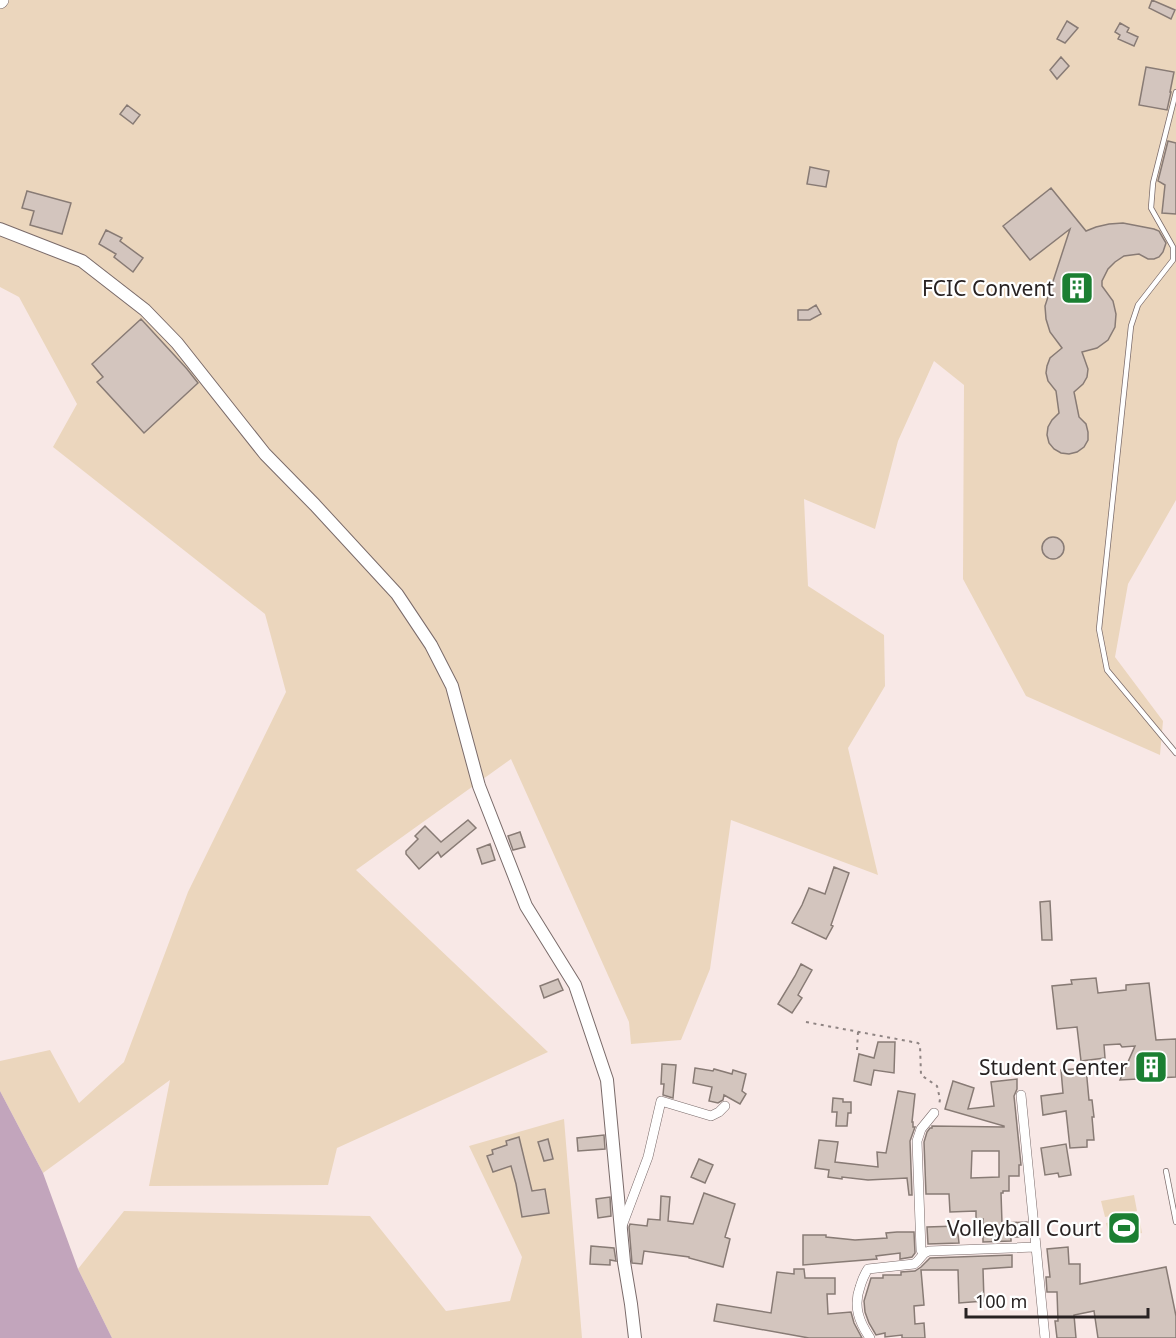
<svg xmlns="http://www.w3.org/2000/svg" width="1176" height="1338" font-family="'Noto Sans',sans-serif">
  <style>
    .green { fill: #ebd6bd }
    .water { fill: #c2a5bc }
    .building { fill: #d3c5be; stroke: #887b75; stroke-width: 1.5; fill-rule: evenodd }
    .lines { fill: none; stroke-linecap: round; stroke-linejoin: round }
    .service-casing { stroke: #7a6b6a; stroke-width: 6 }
    .minor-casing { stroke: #7a6b6a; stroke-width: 10 }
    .tertiary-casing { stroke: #7a6b6a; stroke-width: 14 }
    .trunk-casing { stroke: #7a6b6a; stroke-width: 16 }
    .path { stroke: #8f8483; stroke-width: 2; stroke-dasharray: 3 4.5; stroke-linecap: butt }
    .service { stroke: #fff; stroke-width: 4.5 }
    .minor { stroke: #fff; stroke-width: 9 }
    .tertiary { stroke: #fff; stroke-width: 12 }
    .trunk { stroke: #fff; stroke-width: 15 }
    .labels { text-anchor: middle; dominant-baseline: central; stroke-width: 4.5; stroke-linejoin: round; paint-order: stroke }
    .poi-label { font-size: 21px; fill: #282222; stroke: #fff; text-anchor: end }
  </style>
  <rect width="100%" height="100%" fill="#f8e8e6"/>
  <path class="green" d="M0,0H1176V500L1128,584L1115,657L1163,721L1160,755L1026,696L963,579L964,385L934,361L898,441L875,529L804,499L808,586L884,635L885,686L848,748L878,875L731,820L710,969L681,1040L631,1044L629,1022L511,759L356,870L548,1052L337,1148L328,1185L149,1186L170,1080L43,1173L0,1091V1061L50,1050L79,1103L124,1062L188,892L286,692L265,614L53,447L77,404L19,297L0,287Z
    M564,1119L582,1338H112L78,1269L124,1211L370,1216L446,1311L510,1301L522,1257L469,1146Z
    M1134,1195L1137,1211L1105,1217L1101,1201Z
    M1139,1216L1142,1233L1110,1239L1106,1223Z"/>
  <path class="water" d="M0,1091L43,1173L78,1269L112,1338H0Z"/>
  <path class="building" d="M1152,0L1175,10L1171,19L1149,8Z
    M1067,21L1078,28L1065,43L1057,39Z
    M1120,23L1129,28L1127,32L1138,37L1134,46L1118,39L1120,35L1115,32Z
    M1061,57L1069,66L1057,79L1050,70Z
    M1146,67L1174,72L1170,92H1171L1167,110L1139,105Z
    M127,105L140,115L133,124L120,114Z
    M1168,141L1176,143V214L1162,213L1165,185L1158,181Z
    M810,167L829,171L826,187L807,184Z
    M1051,188L1086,231L1096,227L1109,224L1123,223L1154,229L1159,231L1166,243L1163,252L1159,257L1154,259H1148L1139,254L1124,256L1115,262L1108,269L1102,281V286L1113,301L1116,314L1115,327L1108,340L1097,348L1082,352L1088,369L1087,377L1083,384L1074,392L1079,417L1086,424L1088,432V440L1084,447L1077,452L1069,454L1061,453L1054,449L1049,443L1047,435L1048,427L1052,420L1059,413L1056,391L1048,381L1046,373L1047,366L1050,358L1062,348L1050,332L1046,319L1045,306L1070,229L1030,260L1003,226Z
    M27,191L71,203L62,234L30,225L34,211L22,208Z
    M106,230L122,238L120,241L143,258L133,272L114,257L116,254L99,244Z
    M816,305L821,314L810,320H798V310H808Z
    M141,319L187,369L198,383L144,433L97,382L103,377L92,364Z
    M1042 548a11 11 0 1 1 22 0a11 11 0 1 1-22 0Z
    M468,820L476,828L441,857L438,852L419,869L406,854V851L418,839L415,836L425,826L441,842Z
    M520,832L525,847L513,850L508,836Z
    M490,844L495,860L482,864L477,849Z
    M834,867L849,873L831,925L833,926L826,939L792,923L802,905L809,888L825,894Z
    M1050,901L1052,940H1042L1040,902Z
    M801,964L812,970L798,995L802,998L792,1013L778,1004L795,976Z
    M1096,978L1098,993L1126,990V985L1149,983L1156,1040L1176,1039V1077L1120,1080L1135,1046L1122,1047L1120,1044L1104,1045L1105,1058L1081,1061L1077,1027L1057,1029L1052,986L1072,984L1071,980Z
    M558,979L563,990L544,998L540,986Z
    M878,1042H895L894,1073L874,1070L871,1085L854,1081L859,1054L874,1058Z
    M662,1064L676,1065L673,1098L663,1095L664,1084H661Z
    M695,1068L713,1071L714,1069L732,1074L733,1070L746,1074L742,1091L746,1094L740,1104L724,1095L723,1100L718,1103L709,1101L712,1087L693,1083Z
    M1086,1068L1089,1100H1092L1094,1117H1092L1094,1140H1087V1147L1070,1148L1066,1111L1043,1115L1041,1096L1063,1093L1061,1070Z
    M1017,1079V1089L1014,1096L1021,1165H1019V1176H1009V1191H1003V1193H1001L1002,1223L1027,1222L1028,1237H1011V1241L983,1242V1219L976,1221V1211L950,1212L949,1194H926L924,1142L927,1132L930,1128H932V1126L1004,1127V1126L945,1109L953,1081L974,1088L968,1109L994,1106L991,1082ZM972,1151H999V1177L971,1178Z
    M898,1091L915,1094L912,1122H913V1127H915L910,1141L912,1195H909L907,1178L868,1180L842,1177V1179L828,1177L829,1170L815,1168L819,1140L838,1142L835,1162L878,1167L877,1152L886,1153Z
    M833,1098L843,1099V1102H851V1113H848L847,1126H836L837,1112H832Z
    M604,1135L605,1149L578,1151L577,1138Z
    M519,1137L532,1191L545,1189L549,1213L522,1217L516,1184L511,1166L493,1172L487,1156L493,1154L492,1150L507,1145L506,1141Z
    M548,1139L553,1159L544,1161L538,1142Z
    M1066,1144L1071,1175L1059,1177L1058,1173L1045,1175L1041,1148Z
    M699,1159L713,1165L705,1183L691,1177Z
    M704,1193L735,1204L725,1237L730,1239L723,1267L689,1258V1257L644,1251L642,1264L632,1263L629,1227L630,1224L647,1226L648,1219L660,1220L661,1196L670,1197L668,1221L693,1224Z
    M610,1197L611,1216L598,1218L596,1199Z
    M957,1226L959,1243L928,1244L927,1227Z
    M897,1232H914L915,1253L912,1257L900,1259V1253L876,1256L877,1259L803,1265V1235H826V1237L855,1240L887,1238L886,1233Z
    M591,1246L614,1248L616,1261L610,1260V1265L590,1264Z
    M1068,1247L1069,1264H1080V1284L1166,1267L1176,1316V1338H1098L1094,1311L1074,1315L1076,1338H1057L1055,1321H1058L1057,1292H1047L1046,1277H1050L1047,1249Z
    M1012,1255V1267L983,1269L984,1301L959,1303L958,1270H921L924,1305L914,1306L915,1324L924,1323L925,1338H902V1335L885,1337V1333L876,1335L869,1323L865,1312L864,1301L871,1278H883V1275H901V1272L915,1271L921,1267L930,1258Z
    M794,1269H804L805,1278H835V1294H827L828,1314L851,1312L854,1323L862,1338H809L714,1321L717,1304L771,1313L777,1272L794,1274Z"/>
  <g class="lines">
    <defs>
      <path id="service" d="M1176,92L1153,183L1151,208L1173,247V260L1138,305L1131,326L1099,629L1107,670L1176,753
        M1166,1171L1176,1222"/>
      <path id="minor" d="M1021,1095L1045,1338
        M622,1226L648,1157L661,1101L711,1116L719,1112L725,1106
        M923,1253L921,1250L917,1141L921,1129L934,1113
        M870,1338C859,1322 853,1306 860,1287C862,1280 864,1275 868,1269L914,1264C921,1260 921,1253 929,1251L1035,1247"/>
      <path id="tertiary" d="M0,229L82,261L145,310L177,343L265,454L315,505L397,594L431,645L452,686L479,786L526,906L575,985L607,1080L624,1262L631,1304L635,1338"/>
      <path id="trunk" d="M0,1L1,0"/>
    </defs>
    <use href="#service" class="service-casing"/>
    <use href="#minor" class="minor-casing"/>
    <use href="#tertiary" class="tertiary-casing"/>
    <use href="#trunk" class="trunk-casing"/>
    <path class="path" d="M806,1022L918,1043L920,1045L921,1075L937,1086L940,1099L939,1106
      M857,1050L858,1032"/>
    <use href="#service" class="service"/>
    <use href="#minor" class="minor"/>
    <use href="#tertiary" class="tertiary"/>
    <use href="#trunk" class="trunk"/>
  </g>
  <defs>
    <symbol id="building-square" viewBox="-11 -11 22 22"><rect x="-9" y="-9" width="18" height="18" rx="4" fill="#1b7f32" stroke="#fff"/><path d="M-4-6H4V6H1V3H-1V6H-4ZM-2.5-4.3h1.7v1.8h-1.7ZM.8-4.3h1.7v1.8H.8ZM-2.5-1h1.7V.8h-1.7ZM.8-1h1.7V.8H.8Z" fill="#fff"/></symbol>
    <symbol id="stadium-square" viewBox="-11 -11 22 22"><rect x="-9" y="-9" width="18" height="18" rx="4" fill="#1b7f32" stroke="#fff"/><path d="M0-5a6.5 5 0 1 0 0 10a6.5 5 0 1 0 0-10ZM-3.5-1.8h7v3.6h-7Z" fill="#fff"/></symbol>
  </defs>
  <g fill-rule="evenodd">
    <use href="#building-square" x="1058" y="269" width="38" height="38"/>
    <use href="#building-square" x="1132" y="1048" width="38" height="38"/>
    <use href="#stadium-square" x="1105" y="1209" width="38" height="38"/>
  </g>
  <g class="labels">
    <g class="poi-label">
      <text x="1054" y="288">FCIC Convent</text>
      <text x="1128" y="1067">Student Center</text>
      <text x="1101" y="1228">Volleyball Court</text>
    </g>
  </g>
  <path d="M966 1308v9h182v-9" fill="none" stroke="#282222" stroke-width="3"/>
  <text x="975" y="1308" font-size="18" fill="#282222" stroke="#ffffff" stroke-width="4.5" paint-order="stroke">100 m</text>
</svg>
